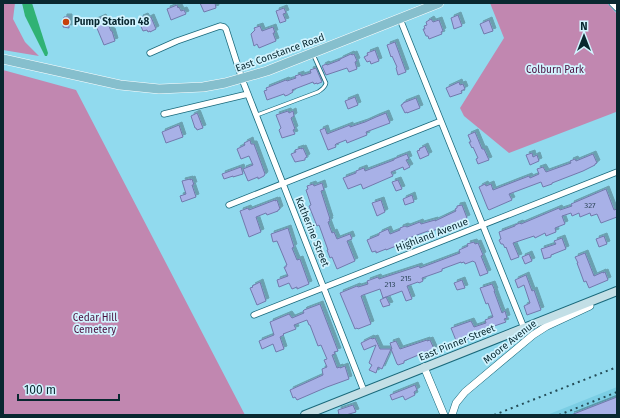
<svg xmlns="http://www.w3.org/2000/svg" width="620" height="418" font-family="'Fira Sans',sans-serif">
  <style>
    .built { fill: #7bcee4 }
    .green { fill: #c187b0 }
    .water { fill: #30b274 }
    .building { fill: #a8b1e7; stroke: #7279ac; filter: url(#shadow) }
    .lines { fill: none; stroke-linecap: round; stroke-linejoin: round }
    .service-casing { stroke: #1a697b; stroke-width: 4.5 }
    .minor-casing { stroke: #1a697b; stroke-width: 7 }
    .tertiary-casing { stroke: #1a697b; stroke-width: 8 }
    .secondary-casing { stroke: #1a697b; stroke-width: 10 }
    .primary-casing { stroke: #fff; stroke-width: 10 }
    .service { stroke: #fff; stroke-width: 3 }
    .minor { stroke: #fff; stroke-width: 5.5 }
    .tertiary { stroke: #fff; stroke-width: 7 }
    .secondary { stroke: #c3dfe6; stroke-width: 8 }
    .primary { stroke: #86bfcd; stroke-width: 9 }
    .rail { stroke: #254c57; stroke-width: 2; stroke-dasharray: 2 4; stroke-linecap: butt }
    .poi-dot { fill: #c7400b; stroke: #d2f4ff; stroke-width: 1.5 }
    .labels { text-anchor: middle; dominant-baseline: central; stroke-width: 3.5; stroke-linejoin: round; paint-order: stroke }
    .number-label { font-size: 8px; fill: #314a5e }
    .poi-label { font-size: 10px; font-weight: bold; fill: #092830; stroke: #d2f4ff; text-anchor: start }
    .street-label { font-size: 10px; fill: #092830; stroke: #d2f4ff }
    .park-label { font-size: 10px; fill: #490e3c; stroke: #d2f4ff }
  </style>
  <defs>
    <filter id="shadow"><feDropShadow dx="3" dy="-3" stdDeviation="0" flood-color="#0004"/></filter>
  </defs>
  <rect width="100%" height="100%" fill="#91daee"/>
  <path class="built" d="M617,387V415H547Z"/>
  <path class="green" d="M3,3H15L13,19L25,42L39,56L3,50Z
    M490,3H607L617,14V106L616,112L509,153L464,116L460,108L504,38Z
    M3,70L76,90L245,415H3Z"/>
  <path class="water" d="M22,3H32L48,53L47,56H45L25,16Z"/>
  <path class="building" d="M200,3H215L216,8L204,12Z
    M177,5L178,8L179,7L181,11L184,10L186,14L171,20L167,9Z
    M284,8L286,13L283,14L286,21L280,23L276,11Z
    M458,15L462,26L454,29L451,18Z
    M145,16L147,19L151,17L156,29L150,32V31L148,32L147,30L143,31L139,22L141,21L140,18Z
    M64,17H69V28L63,27Z
    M103,17L106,25L108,24L111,31H112L115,41L104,45L94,21Z
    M431,19L433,22L439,20L443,31L441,32L442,34L429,39L428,36H426L423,29H425L424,26L427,25L426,22Z
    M489,20L493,31L484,34L480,24Z
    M260,26L262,31L273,27L275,33H273L276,41L259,48L257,44L254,46L251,34L255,30L254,28Z
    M395,42L406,72L398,75L396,68L397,67L392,56L391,57L387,45Z
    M375,50L379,61L371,64L370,61L367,62L364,57L368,55L367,53Z
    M351,54L352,55L354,54L357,61L355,62L357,69L349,72L347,68L326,75L322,66L326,64L327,65L340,60V59Z
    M316,68L322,82L317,84V83L314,84L313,82L292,90L293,92L288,95L285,96L284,94L267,100L264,91L267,90L266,88L286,80L287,81L296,78L295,76L301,74V76L311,73L310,70Z
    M459,82L460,85L463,84L465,89L461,91L462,93L450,97L446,88Z
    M355,97L358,105L348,109L345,101Z
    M416,98L420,108L407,113V112L405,113L401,105L403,104V103Z
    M288,111L289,113L293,111L294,116L291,118L295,129L293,130L295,134L282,138L279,130L281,128L276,115Z
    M197,113L198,115L203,128L197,130L196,128H195L191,116Z
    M386,113L390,123L366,132L367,135L347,143L346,140L336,144L335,145L336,147L328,150L320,130L325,128L327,134L350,125V127L365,122L376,117Z
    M179,125L183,137L166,143L162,132Z
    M475,132L482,149H484L489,160L478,164L476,159L478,158L473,147L472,148L469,142H471L468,135Z
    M250,140L251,144H254L265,174L264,176L258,179V177L248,181L243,169L253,165L249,156L241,159L237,149L245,145L244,143Z
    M425,146L429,155L420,159L417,151L420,150L419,149Z
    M301,148V149L303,148L307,157L305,158V160L295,162L291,154L296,152L295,150Z
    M532,153L533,157L537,155L539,161L530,165L526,155Z
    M407,154L409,159L406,160L410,167L404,170L403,167L391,172L393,176L363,189L361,184L348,189L343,178L356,173V171L364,168L365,171L394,160V159Z
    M593,154L597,163L595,164V165L583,171L552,183V184L543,187L541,182L509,194L512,200L489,210L488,209L479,187L485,184L486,186L491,184L493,190L516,181L529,176L530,178L539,174L537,169L543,167L546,172L571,163L570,161L575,159L576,161Z
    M241,167L243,174L233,177V176L224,179L222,174Z
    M190,179V180L192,179L194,185H192L196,197L182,202L180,196L186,194L182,181Z
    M398,180L402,189L396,191L392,182Z
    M322,183L324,190L321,191L330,219H329L330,221L328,222L332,233L334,232L337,239L350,234L352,239L347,241L355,261L337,269L332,257L330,258L327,250H328L319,225L317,226L309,206L311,205L306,190L308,189L307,186L313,184L314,186Z
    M606,189L614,210L617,209V217L601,223L597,214L591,216L590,213L580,217L579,213L572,216L571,213L562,216L565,224L555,228L556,232L546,236L545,233L535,238L534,236L513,243L519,257L511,260L506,247L505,248L503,244H501L499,240L501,239L499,232L515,226V225L520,223L521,224L559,208L560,210L572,206L571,204Z
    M412,195L414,202L405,205L403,199Z
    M275,200V201L277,200L280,209L278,210V211L267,215L266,213L256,217L261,232L249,237L240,211L248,208L249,210Z
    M381,200L385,212L377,216L372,203Z
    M462,205L467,218L452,224L429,232L428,231L406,239L407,240L396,245V246L386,250V249L376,253V251L372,252L367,240L379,235V233L388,229L390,234L400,230V228L405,226L407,227L420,222L421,224L435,220V221L456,211L455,209L457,208V206Z
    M288,228L294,247L292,248L297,260L300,259L309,284L297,289V287L292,289L289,283L279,287L277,280L288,276L284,267H286V265H287L277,241L273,242L271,234Z
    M604,236L607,244L599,247L596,239Z
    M562,238L566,249L551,255V257L544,259L541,249L556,244L554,241Z
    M474,242L475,244L478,243L483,255L481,256L488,273L480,276L475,262H474L473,261L465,264L464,262L461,263V262L442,269V271L422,278L423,281L419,283L418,282L407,286L412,299L406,301L402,291L386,297L390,305L383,307L380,300L386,297L383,298L380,289L363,295L361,296L371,324L358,329L357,328L355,329L340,293L357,286L358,287L368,284L367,281L378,277L379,279L419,266L420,268L460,253L459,250L468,246L467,244Z
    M585,253L594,276L603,272V273L605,272L608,280L589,288L586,281L584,282L580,271L577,263H578L575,257Z
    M529,254L532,261L525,264L522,257Z
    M526,275L532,291L534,290L541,310L527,315L524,306L530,303L524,285L518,288L515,280Z
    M462,280L465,288L457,290L454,283Z
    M260,282L266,301L257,305L250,288L253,287L252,286Z
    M492,284L495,291H494L502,313L505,311L507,318L504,319L506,322L480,331L481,334L457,343L451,328L471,321L474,327L486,323L485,320L493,317L488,303L486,304L480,288Z
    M320,304L338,351L334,352L335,354L332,355L337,368L340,367V368L345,366L349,379L327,387L297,400L295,397L293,398L290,390L323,375L322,369L327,367L324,360L327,359L321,345L318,346L310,325H309L307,320L294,325L296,329L283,334L284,335L280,337L284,349L276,352L273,344L262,349L259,341L274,335L270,322L289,314L292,318L304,313L303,311L304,310Z
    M371,338L372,339L375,338L380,349H391L382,369L378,367L376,373L369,370L372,365L369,363L376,345L364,350L361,343Z
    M427,340V341L430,340L435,351L429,354L428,351L404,361V363L398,365L397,364L391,349H392L390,343L396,341L400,349Z
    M415,385L417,390L414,392L415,395L405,400L403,396L392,400L390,395Z
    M617,397V415H571Z
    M353,405L356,412L346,415H339L338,410Z"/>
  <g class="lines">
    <defs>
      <path id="service" d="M257,115L318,92C322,89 325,88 326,83L313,54"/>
      <path id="minor" d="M612,3L617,8
        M400,19L524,328
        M150,53L177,41L220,26L224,27L226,29L242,79L364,391
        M164,114L248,94
        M229,205L441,121
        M254,315L617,172"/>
      <path id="tertiary" d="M424,367L444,415
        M452,415L456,403L465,392L533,335L547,326L590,306"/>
      <path id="secondary" d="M305,415L617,291"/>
      <path id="primary" d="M3,59L120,85L159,89L203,87L225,83L267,71L439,3"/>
    </defs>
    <use href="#service" class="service-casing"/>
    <use href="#minor" class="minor-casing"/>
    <use href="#tertiary" class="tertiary-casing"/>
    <use href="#secondary" class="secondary-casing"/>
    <use href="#primary" class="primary-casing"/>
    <use href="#service" class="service"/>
    <use href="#minor" class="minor"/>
    <use href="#tertiary" class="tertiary"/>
    <use href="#secondary" class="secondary"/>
    <use href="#primary" class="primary"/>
    <path class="rail" d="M494,415L617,367
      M559,415L617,392"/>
  </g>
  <circle class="poi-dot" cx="66" cy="22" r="4"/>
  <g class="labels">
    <g class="number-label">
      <text x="590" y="205">327</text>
      <text x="406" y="278">215</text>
      <text x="390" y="284">213</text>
    </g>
    <g class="poi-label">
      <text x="74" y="22">Pump Station 48</text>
    </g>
    <g class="street-label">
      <text transform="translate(280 53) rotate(-20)">East Constance Road</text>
      <text transform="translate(312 232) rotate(68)">Katherine Street</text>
      <text transform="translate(432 235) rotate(-21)">Highland Avenue</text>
      <text transform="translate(510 342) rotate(-38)">Moore Avenue</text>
      <text transform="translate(457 343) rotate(-22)">East Pinner Street</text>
    </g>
    <g class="park-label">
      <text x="555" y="70">Colburn Park</text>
      <text x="95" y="318">Cedar Hill<tspan x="95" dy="12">Cemetery</tspan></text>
    </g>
  </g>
  <rect width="620" height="418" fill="none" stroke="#092830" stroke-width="8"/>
  <g transform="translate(584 36)" stroke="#d2f4ff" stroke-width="3" paint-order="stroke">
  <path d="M0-3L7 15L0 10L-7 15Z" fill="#092830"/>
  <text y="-6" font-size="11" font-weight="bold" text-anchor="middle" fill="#092830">N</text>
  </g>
  <path d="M18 394v6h101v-6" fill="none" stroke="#092830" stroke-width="2"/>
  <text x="24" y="394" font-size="12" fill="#092830" stroke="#d2f4ff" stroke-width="3" paint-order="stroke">100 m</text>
</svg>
